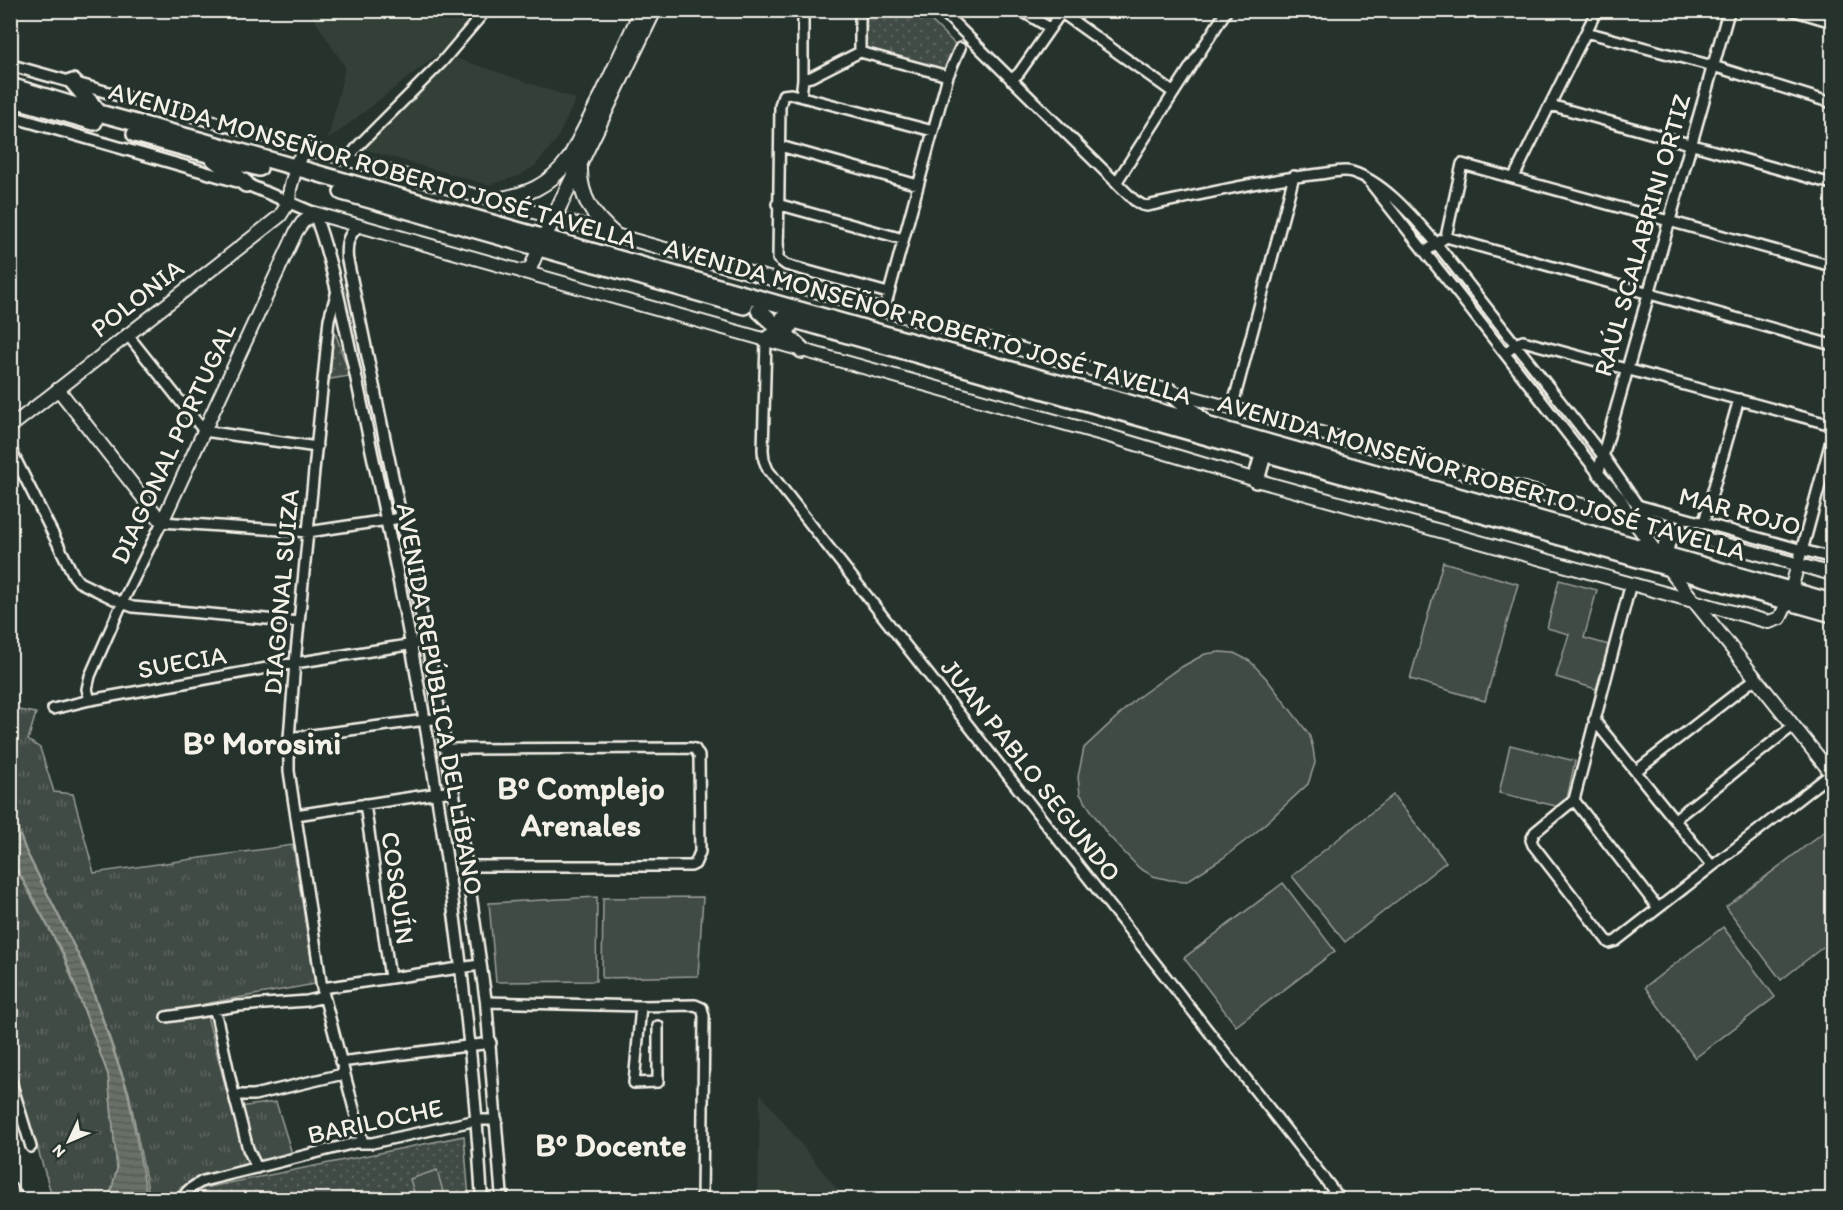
<svg xmlns="http://www.w3.org/2000/svg" width="1843" height="1210" font-family="Itim,sans-serif">
  <style>
    .built { fill: #333f39 }
    .grass { fill: url(#grass-tufts); stroke: #9a9e96; stroke-width: 1.5 }
    .park { fill: url(#park-dots); stroke: #9a9e96; stroke-width: 1.5 }
    .garden { fill: #414b45; stroke: #9a9e96; stroke-width: 1.5 }
    .water { fill: url(#water-rules); stroke: #9fa39b; stroke-width: 1.5 }
    .lines { fill: none; stroke-linecap: round; stroke-linejoin: round }
    .minor-casing { stroke: #f4f1e8; stroke-width: 14 }
    .tertiary-casing { stroke: #f4f1e8; stroke-width: 15 }
    .secondary-casing { stroke: #f4f1e8; stroke-width: 16 }
    .primary-casing { stroke: #f4f1e8; stroke-width: 18 }
    .trunk-casing { stroke: #f4f1e8; stroke-width: 20 }
    .minor { stroke: #26332d; stroke-width: 9 }
    .tertiary { stroke: #26332d; stroke-width: 10 }
    .secondary { stroke: #26332d; stroke-width: 12 }
    .primary { stroke: #26332d; stroke-width: 14 }
    .trunk { stroke: #26332d; stroke-width: 15 }
    .labels { text-anchor: middle; dominant-baseline: central; stroke-width: 6; stroke-linejoin: round; paint-order: stroke }
    .street-label { font-size: 26px; fill: #f4f1e8; stroke: #26332d }
    .district-label { font-size: 32px; font-weight: bold; fill: #f4f1e8; stroke: #26332d }
  </style>
  <defs>
    <pattern id="grass-tufts" width="24" height="20" patternUnits="userSpaceOnUse" patternTransform="scale(1.5)"><rect width="24" height="20" fill="#414b45"/><path d="M3 7l-1-3M5 7V3M7 7l1-3M15 17l-1-3M17 17v-4M19 17l1-3" fill="none" stroke="#5d6560"/></pattern>
    <pattern id="park-dots" width="8" height="8" patternUnits="userSpaceOnUse" patternTransform="scale(1.5)"><rect width="8" height="8" fill="#414b45"/><path d="M2 2h.1M6 6h.1" fill="none" stroke="#5d6560" stroke-width="1.8" stroke-linecap="round"/></pattern>
    <pattern id="water-rules" width="6" height="5" patternUnits="userSpaceOnUse" patternTransform="scale(1.5)"><rect width="6" height="5" fill="#676f68"/><path d="M0 2.5h6" fill="none" stroke="#565a55"/></pattern>
  </defs>
  <rect width="100%" height="100%" fill="#26332d"/>
  <filter id="ink" filterUnits="userSpaceOnUse"><feTurbulence type="fractalNoise" baseFrequency=".0167" numOctaves="2"/><feDisplacementMap in="SourceGraphic" scale="12" xChannelSelector="R" yChannelSelector="G"/><feConvolveMatrix kernelMatrix="1 2 1 2 8 2 1 2 1" color-interpolation-filters="sRGB"/></filter>
  <g filter="url(#ink)">
    <path class="built" d="M309,11H476L446,48L328,140L345,67Z
      M456,58L576,99L557,139L535,166L519,176L488,185L363,149Z
      M760,1093L845,1199H758Z"/>
    <path class="grass" d="M10,706L13,709L36,713L28,740L40,748L54,792L73,794L94,873L293,845L315,984L204,1004L231,1108L276,1102L292,1154L196,1178L180,1188L175,1199H146L148,1190L129,1093L85,967L26,850L11,810Z
      M10,858L63,955L108,1075L117,1169L109,1199H53L11,1061Z"/>
    <path class="park" d="M867,10L921,11L956,45L945,72L870,51L866,47Z
      M334,329L350,376L330,379Z
      M464,1136L469,1199L189,1200L194,1190Z"/>
    <path class="garden" d="M1443,562L1518,584L1485,701L1410,679Z
      M1559,580L1597,590L1584,638L1609,645L1596,689L1556,677L1569,634L1547,628Z
      M1220,652L1234,653L1250,661L1266,678L1309,734L1313,748L1315,763L1308,784L1254,834L1223,858L1187,881L1170,880L1153,876L1139,868L1107,834L1080,794L1078,777L1084,748L1137,698L1176,670L1205,654Z
      M1510,745L1575,761L1565,808L1499,793Z
      M1393,795L1446,862L1345,942L1292,876Z
      M1829,828L1832,833V940L1781,980L1726,907Z
      M1283,883L1335,951L1236,1026L1184,958Z
      M597,897L596,981L496,982L489,903Z
      M703,897L698,976L602,978L603,898Z
      M1723,927L1775,997L1695,1058L1645,987Z
      M437,1170L445,1199H416L410,1179Z"/>
    <path class="water" d="M11,811L25,850L84,967L128,1094L146,1191L144,1199H109L117,1169L108,1074L64,955L11,857Z"/>
    <g class="lines">
      <defs>
        <path id="minor" d="M941,10L1134,200L1142,205L1147,206C1205,194 1262,180 1320,174C1330,173 1342,169 1352,172C1385,182 1414,218 1436,243L1603,456
          M1020,10L1050,28
          M1792,10L1832,22
          M1062,13L1174,93
          M1586,32L1713,66L1832,103
          M860,52V10
          M803,79L811,77L860,52L948,76
          M1011,80L1019,73L1063,10
          M801,96L803,79V10
          M1550,105L1832,184
          M780,146L918,185
          M347,160L359,145L442,62L486,10
          M1514,177L1597,10
          M1116,183L1227,10
          M1371,184L1459,295L1598,473
          M777,204L903,239
          M1446,237L1462,164L1832,266
          M1425,252L1446,237L1832,345
          M337,291L329,319L295,663L289,738V771L322,988L363,1143
          M888,293L786,265L778,259L780,106L783,95L791,94L933,131
          M884,311L948,76L960,48
          M127,334L204,431L317,447
          M766,340L763,450L764,460L768,470L1341,1200
          M1505,354L1516,344L1523,341L1832,425
          M1232,408L1294,176
          M10,448L74,576L79,582L122,603L133,607L299,622
          M1637,505L1832,558
          M1704,522L1739,399
          M1631,583L1574,800L1535,832L1531,840L1533,845L1609,943L1616,941L1832,773
          M90,700L87,689L90,676L122,603L162,522L308,532L401,518
          M53,709L90,700L295,663L427,642
          M1594,720L1712,866
          M289,738L441,718
          M447,749L691,748L695,749L699,756L700,852L695,864L691,866H466
          M1636,771L1756,678
          M1574,800L1658,908
          M365,804L390,978
          M296,815L452,791
          M1675,819L1793,726
          M322,988L480,965
          M486,1002L641,1006L695,1005L702,1008L704,1016L702,1200
          M641,1006L634,1083L658,1082V1026
          M215,1010L234,1095L248,1149L257,1168
          M166,1017L238,1006L307,1001L324,997
          M340,1062L491,1043
          M10,1078L31,1147
          M234,1095H254L343,1074
          M10,1187L20,1200
          M183,1200C185,1190 194,1186 203,1181L355,1143H372L477,1120H497"/>
        <path id="tertiary" d="M10,65L314,150
          M10,116L246,184L314,213C325,240 331,267 338,295C350,347 361,400 372,453C426,698 467,948 482,1200
          M358,226C348,236 346,243 347,258L427,642L466,863L486,1002L502,1200
          M1603,456L1637,505L1655,524
          M1631,517L1620,498L1598,473L1729,10
          M1798,564L1832,439"/>
        <path id="secondary" d="M522,272L531,267L539,248
          M58,389L162,522L296,232L302,223L314,213L1109,436L1256,480L1758,619L1769,622L1780,618L1788,601L1798,564
          M10,427L280,216L289,202L290,189L298,160L303,154L314,150L1169,391L1832,574
          M1631,517L1666,566L1832,774"/>
        <path id="primary" d="M580,167C579,198 594,217 616,236
          M492,201C526,195 548,188 570,158L602,96L642,10
          M540,246L654,10"/>
        <path id="trunk" d="M73,82L99,113
          M10,86L99,113L199,140L1832,602
          M10,98L94,122
          M135,134L259,168
          M214,159L246,184
          M342,192L744,306
          M759,310L802,350
          M784,317L1832,614
          M766,340L789,327
          M1169,391L1203,421
          M1256,480L1264,452
          M1666,563C1664,549 1665,540 1677,531"/>
      </defs>
      <use href="#minor" class="minor-casing"/>
      <use href="#tertiary" class="tertiary-casing"/>
      <use href="#secondary" class="secondary-casing"/>
      <use href="#primary" class="primary-casing"/>
      <use href="#trunk" class="trunk-casing"/>
      <use href="#minor" class="minor"/>
      <use href="#tertiary" class="tertiary"/>
      <use href="#secondary" class="secondary"/>
      <use href="#primary" class="primary"/>
      <use href="#trunk" class="trunk"/>
    </g>
  </g>
  <g class="labels">
    <g class="street-label">
      <text transform="translate(373 165) rotate(16)">AVENIDA MONSEÑOR ROBERTO JOSÉ TAVELLA</text>
      <text transform="translate(1642 235) rotate(-74)">RAÚL SCALABRINI ORTIZ</text>
      <text transform="translate(137 298) rotate(-38)">POLONIA</text>
      <text transform="translate(928 321) rotate(16)">AVENIDA MONSEÑOR ROBERTO JOSÉ TAVELLA</text>
      <text transform="translate(173 443) rotate(-65)">DIAGONAL PORTUGAL</text>
      <text transform="translate(1482 477) rotate(16)">AVENIDA MONSEÑOR ROBERTO JOSÉ TAVELLA</text>
      <text transform="translate(1740 511) rotate(15)">MAR ROJO</text>
      <text transform="translate(281 592) rotate(-85)">DIAGONAL SUIZA</text>
      <text transform="translate(182 662) rotate(-10)">SUECIA</text>
      <text transform="translate(440 699) rotate(80)">AVENIDA REPÚBLICA DEL LÍBANO</text>
      <text transform="translate(1031 770) rotate(52)">JUAN PABLO SEGUNDO</text>
      <text transform="translate(398 888) rotate(82)">COSQUÍN</text>
      <text transform="translate(375 1121) rotate(-12)">BARILOCHE</text>
    </g>
    <g class="district-label">
      <text x="262" y="743">Bº Morosini</text>
      <text x="581" y="788">Bº Complejo<tspan x="581" dy="37">Arenales</tspan></text>
      <text x="611" y="1145">Bº Docente</text>
    </g>
  </g>
  <rect width="1843" height="1210" fill="none" stroke="#26332d" stroke-width="36"/>
  <rect x="18" y="18" width="1807" height="1174" fill="none" stroke="#f4f1e8" stroke-width="2" filter="url(#ink)"/>
  <g transform="translate(69 1141) rotate(226)" stroke="#26332d" stroke-width="4.5" paint-order="stroke">
  <path d="M0-4.5L10 22L0 15L-10 22Z" fill="#f4f1e8"/>
  <text y="-9" font-size="16" font-weight="bold" text-anchor="middle" fill="#f4f1e8">N</text>
  </g>
</svg>
